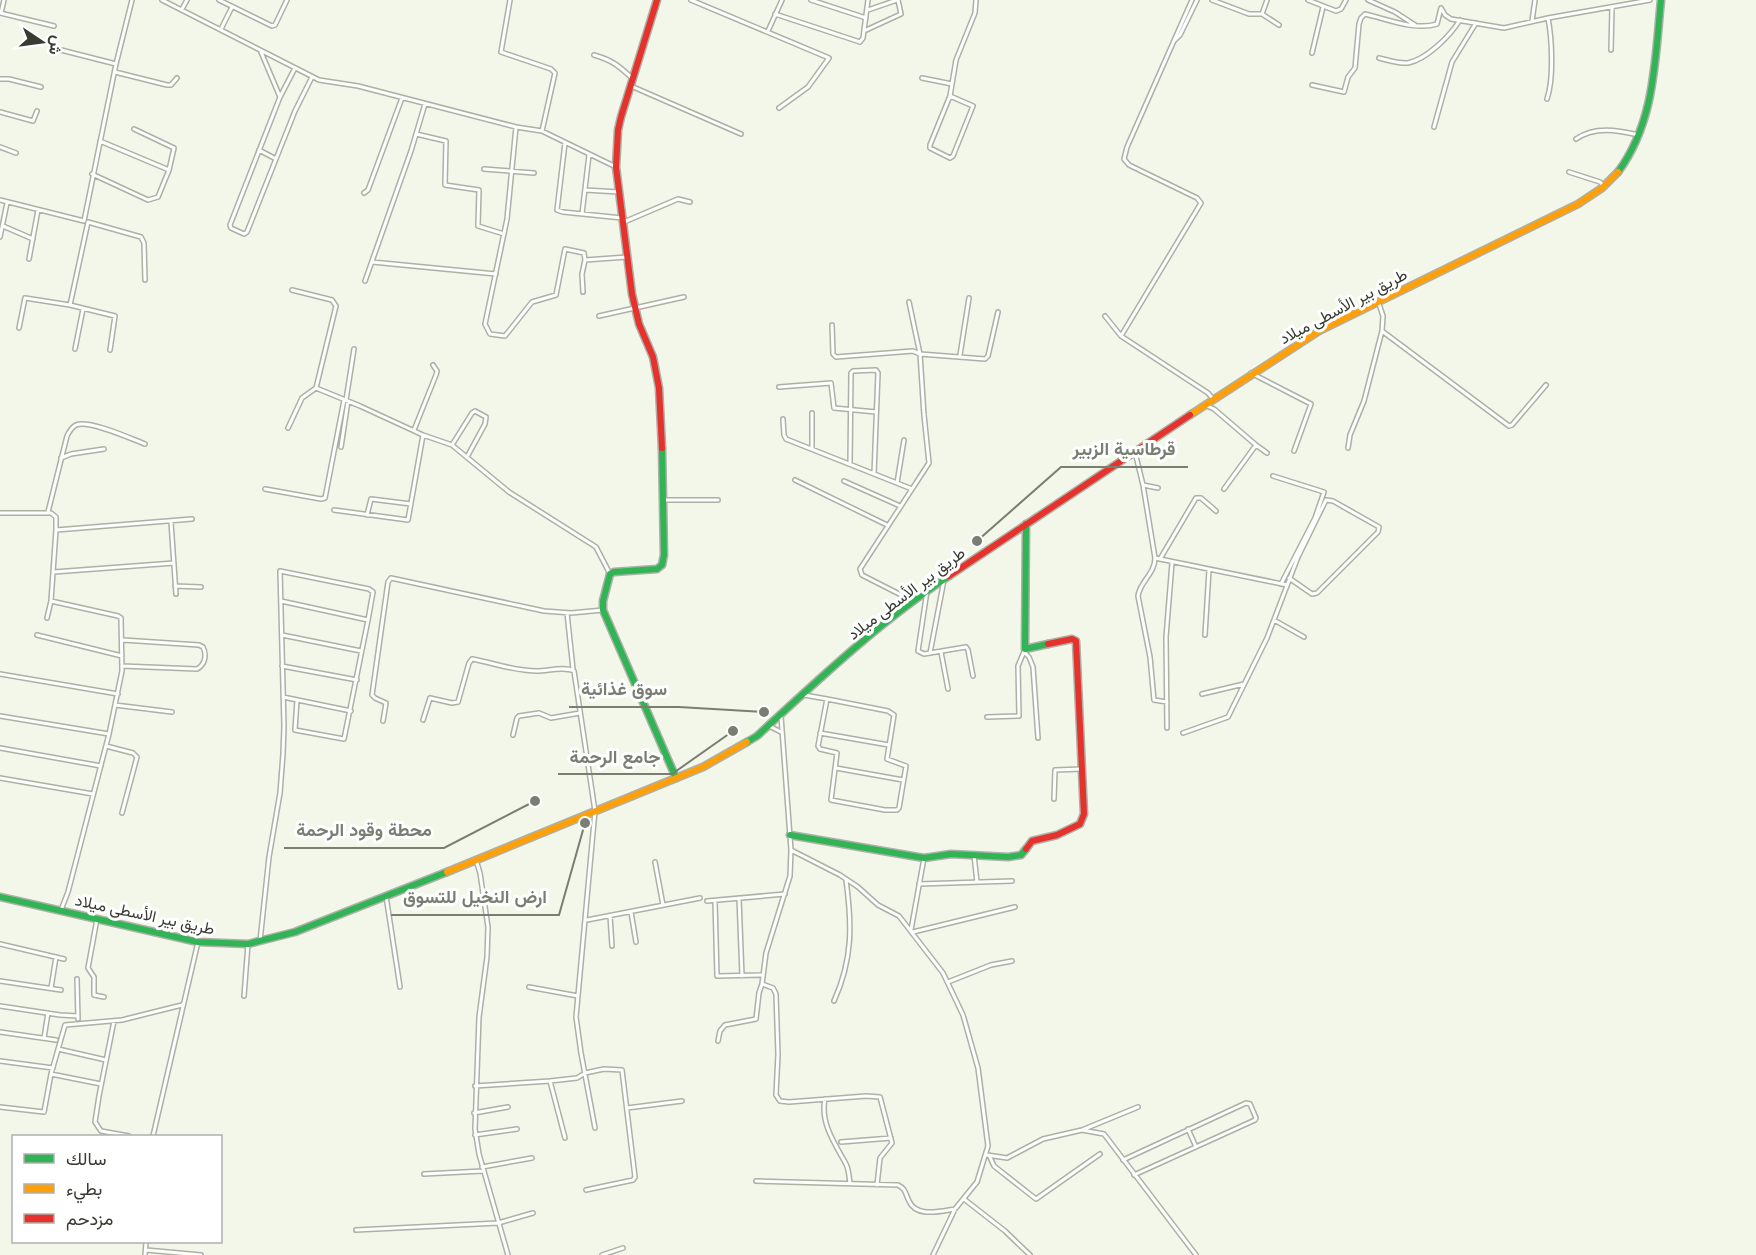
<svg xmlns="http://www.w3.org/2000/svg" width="1756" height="1255" font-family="Mulish,Vazirmatn,sans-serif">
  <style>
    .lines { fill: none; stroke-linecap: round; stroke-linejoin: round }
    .street-casing { stroke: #adb0a6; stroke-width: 6 }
    .fast-casing { stroke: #adb0a6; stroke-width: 9 }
    .slow-casing { stroke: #adb0a6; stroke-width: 9 }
    .jam-casing { stroke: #adb0a6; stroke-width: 9 }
    .street { stroke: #fdfefc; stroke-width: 3 }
    .fast { stroke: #30b455; stroke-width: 6 }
    .slow { stroke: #ff9f0a; stroke-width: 6 }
    .jam { stroke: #e5322d; stroke-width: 6 }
    .labels { text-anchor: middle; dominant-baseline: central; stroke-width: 6; stroke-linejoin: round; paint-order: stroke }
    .street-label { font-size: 16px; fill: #383b32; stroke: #fff }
    .leader { fill: none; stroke: #797d72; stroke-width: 2 }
    .callout-dot { fill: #797d72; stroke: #fff; stroke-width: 2 }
    .callout-label { font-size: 18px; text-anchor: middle; font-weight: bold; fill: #797d72; stroke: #fff; stroke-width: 6; stroke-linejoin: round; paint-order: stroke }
  </style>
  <rect width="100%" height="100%" fill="#f3f7ea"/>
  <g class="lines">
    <defs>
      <path id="street" d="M162,0L319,80L358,86L516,127L542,131
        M219,0L272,26L275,25L287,0
        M510,0L501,52L551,69L555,73L542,131L616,167
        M691,0L829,58L808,87L779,108
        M811,0L866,18
        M1212,0L1249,14H1262L1279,25
        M1308,0L1336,11L1341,9L1346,0
        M1368,0L1395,12L1415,25
        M182,9L187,0
        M868,10L897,0
        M0,13L54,26
        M1,13L4,0
        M775,14L860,42L863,38L868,0
        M1262,14L1267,0
        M1532,21L1535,0
        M221,29L232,7
        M768,31L782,0
        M864,31L901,14L898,0
        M1174,41L1180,35L1197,0
        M61,50L116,64
        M1611,50L1612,7
        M261,52L280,97
        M1312,53L1323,7
        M594,55C612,60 619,66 632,78
        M1379,58C1388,60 1399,64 1408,63C1427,59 1450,36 1460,20
        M295,68L280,97L230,225L231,228L244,234L247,232L295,111L312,77
        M115,72L167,85H171L177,78
        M922,78L952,84
        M0,79H9L41,87
        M1312,85L1344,92L1348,77L1355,68L1359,24L1361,18L1365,14C1387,19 1415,31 1437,24L1441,8L1445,15L1451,19L1504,28L1548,18L1650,0
        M631,86L741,134
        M950,96L973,106L953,156L950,158L930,148V145L950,96L956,60L975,13L976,0
        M1547,99C1554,79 1552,39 1548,18
        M0,112L33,121L37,111
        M516,127L507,219L485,324L490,334L505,336L532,302L556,295L565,249L584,253L585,260
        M1434,127L1452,62L1476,23
        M416,134L446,141L445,185L479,190L478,226L504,234
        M1576,139C1595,126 1617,130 1639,135
        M100,141L169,170
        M565,143L557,210L563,212L622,218
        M0,147L16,153
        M259,150L276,159
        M484,169L534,173
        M1569,172L1600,182L1605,187
        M92,174L148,200L158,197L169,170L174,148L134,129
        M585,190L619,192
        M364,193L368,190L402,98
        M0,200L84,221L116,64L132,0
        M582,214L589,155
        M88,222L70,305L115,316L110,350
        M88,222L141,237L144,243L145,280
        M624,222L678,199L690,202
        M3,226L33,239
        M0,237L7,203
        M29,259L38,210
        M372,262L496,274
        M365,281L411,151L425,104
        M583,292L582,274L585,260L627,257
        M909,302L920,354L924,415L929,463L860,569L862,575L913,601
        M599,316L684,297
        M1105,316L1121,336L1208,393L1213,399
        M832,325L833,354L836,357L913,351L920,354L985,359L988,356L998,312
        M19,328L25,298L70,305
        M1382,331L1509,426L1512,425L1546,385
        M1121,336L1201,203L1197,198L1129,165L1124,159L1127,147L1192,0
        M75,349L83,309
        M960,355L969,298
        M1251,373L1311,404L1294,451
        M779,387L831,383L834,408L876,412
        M316,388L360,406L423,435L452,445L509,492L596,547L610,574
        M346,400L354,349
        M1205,405L1214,409L1256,445L1224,489
        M783,419L784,435L786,439L912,489
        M288,428L302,398L316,388L336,306L332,300L292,290
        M414,430L436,375L437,371L433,365
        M452,445L472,413L475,411L486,417L485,424L467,457
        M1256,445L1267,453
        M341,447L348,401
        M812,448V413
        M1348,448L1350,435L1364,401L1382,331L1383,316L1378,301
        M1135,452L1143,485L1155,558C1155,574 1140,581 1138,596L1150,657L1154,700L1167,702
        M61,458L71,454L104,449
        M850,464L851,373L853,371L876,370L878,373L874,474
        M1273,476L1324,492L1315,518L1281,584
        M795,480L887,525
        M844,481L900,506
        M897,483L904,440
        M1143,485L1158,488
        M265,489L321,499L325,498L344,400
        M663,500H718
        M334,510L408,520L423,435
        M48,512L67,436C69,432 72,427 76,425C88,419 132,439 145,444
        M0,513H51L56,517V530
        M367,515L371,499L411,504
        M171,522L176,594
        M1155,558L1287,585
        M1160,559L1196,498H1201L1216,511
        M54,572L174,563
        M175,586L201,587
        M927,591L918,651L924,654L966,647L968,650L973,676
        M51,601L56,530L192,519
        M567,613L573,669
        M47,618L51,601L118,616L121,618L122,671L109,734
        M1274,620L1304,637
        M37,635L122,656
        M282,635L361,651
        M1205,635L1209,570
        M941,652L948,689
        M1024,652L1029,657L1033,667L1038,738
        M930,653L944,580
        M122,666L197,669C205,665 207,655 203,647L199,645L123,640
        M282,666L357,680
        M0,674L118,694
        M1202,694L1244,684
        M804,695L827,699L818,746L820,749L837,753L831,800L885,810H897L899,808L906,766L887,759L894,715L888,711L827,699
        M283,697L351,711
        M297,700L295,730L344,739L368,620
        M115,705L172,712
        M0,716L109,734L68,892L61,910
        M781,716L791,850L790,876L766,953L762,984L773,988L776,994L778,1054L776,1095L780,1101L789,1102L866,1096L880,1097L892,1143L880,1158L877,1185
        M987,717L1019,716L1018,666L1025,649
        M423,720L430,698L452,703L458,702L469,663L472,659C494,663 514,671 537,671C548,671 564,666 574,671L595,811L576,1017L581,1053L595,1128
        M383,721L386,703L375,698L372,695L388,582L391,578L544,611L571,613L603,610
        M769,726L781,732
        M1167,728L1166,637L1172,563
        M820,733L889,745
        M1183,733L1228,717L1267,638L1298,557L1326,500L1333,501L1379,527L1378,532L1317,593L1312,594L1289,578
        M513,735L517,718L519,716L539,713L551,718L580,713
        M106,746L133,753L137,757L122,813
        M0,748L101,766
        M836,768L903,780
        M0,778L93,794
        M1054,799L1055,770L1082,769
        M791,850L840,875L858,887L878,905L899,916L943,973L963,1015L978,1068L988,1146L977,1182L955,1209L933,1255
        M974,855L977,882
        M476,860L480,873L488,927L487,957L479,1017L475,1129L479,1154L508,1255
        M655,862L663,905
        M919,884L1012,881
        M386,896L400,987
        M739,898L742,976
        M707,901L785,894
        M715,901L717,976L761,975
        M631,912L636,942
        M610,916L612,946
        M97,919L88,968L94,977V995L104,997
        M587,920L700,898
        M911,930L924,858
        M913,932L1015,907
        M260,941L269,857L280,793L283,754L284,726L280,571L369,589L373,592L368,620L281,601
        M0,944L64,959
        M77,979L78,1019
        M0,981L61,990
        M948,982L991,965L1012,961
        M529,987L578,996
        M51,988L56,957
        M244,996L248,944
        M834,1001C853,959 852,924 846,880
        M0,1006L60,1015L78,1016
        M114,1021L99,1096L95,1122L101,1131L129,1136
        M0,1032L56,1040
        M44,1038L48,1013
        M718,1041L720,1031L725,1025L756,1019L759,993L762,984
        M58,1049L106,1060
        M0,1061L53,1068
        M51,1074L101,1084
        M550,1081L565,1138
        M475,1086L550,1081L577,1078L585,1073L604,1069L622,1070L635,1177L633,1180L586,1190
        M825,1099C820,1123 835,1144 846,1164C849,1170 849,1177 850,1183
        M0,1107L44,1112L51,1074L65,1025L122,1020L182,1005
        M627,1108L682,1101
        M474,1113L508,1107
        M1188,1129L1196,1147
        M1082,1130L1104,1134L1196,1255
        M475,1135L517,1129
        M153,1136L198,942
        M841,1142L891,1138
        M987,1155L1007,1158L1043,1139L1082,1130L1138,1107
        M989,1155L994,1166L1036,1199L1100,1154
        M1123,1160L1246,1103L1250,1104L1256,1118L1255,1120L1134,1175
        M482,1167L532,1158
        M424,1174L483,1171
        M756,1181L898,1185C906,1189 905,1193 909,1201C916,1218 941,1211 955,1209
        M964,1199L1005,1231L1030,1255
        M356,1230L498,1223L533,1213
        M146,1250L201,1255
        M145,1255L146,1242
        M602,1255L623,1248"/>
      <path id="fast" d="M1618,172C1655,122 1655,60 1661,0
        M662,448L664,555L662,565L657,569L614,572L610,574L603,601V610L676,778
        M1026,524L1025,649L1048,644
        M747,742L757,736C818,680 879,622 949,576
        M790,835L924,858L951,854L1008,857L1021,855L1026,849
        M0,897L198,942L248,944L295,932L447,872"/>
      <path id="slow" d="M1190,415L1319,331L1578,204L1602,188L1618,172
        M447,872L703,767L747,742"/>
      <path id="jam" d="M657,0L621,117L618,130L616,167L632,294L639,324L653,357L659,388L662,448
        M949,576L1190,415
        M1026,849L1032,841L1057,835L1080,824L1084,814L1076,641L1072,639L1048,644"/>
    </defs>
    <use href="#street" class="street-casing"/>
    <use href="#fast" class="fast-casing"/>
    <use href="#slow" class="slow-casing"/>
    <use href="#jam" class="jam-casing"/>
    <use href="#street" class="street"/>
    <use href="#fast" class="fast"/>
    <use href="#slow" class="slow"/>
    <use href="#jam" class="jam"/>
  </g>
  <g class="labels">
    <g class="street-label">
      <text transform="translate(1343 306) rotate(-28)">طريق بير الأسطى ميلاد</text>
      <text transform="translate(906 593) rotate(-37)">طريق بير الأسطى ميلاد</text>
      <text transform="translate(145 914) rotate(12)">طريق بير الأسطى ميلاد</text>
    </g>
  </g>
  <path class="leader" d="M977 541L1061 467H1188M764 712L679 707H569M733 731L672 774H558M535 801L444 848H284M585 823L559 915H391"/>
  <g class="callout-dot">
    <circle cx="977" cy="541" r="6"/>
    <circle cx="764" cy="712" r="6"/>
    <circle cx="733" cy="731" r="6"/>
    <circle cx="535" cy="801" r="6"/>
    <circle cx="585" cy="823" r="6"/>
  </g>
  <g class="callout-label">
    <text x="1124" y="455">قرطاسية الزبير</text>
    <text x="624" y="695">سوق غذائية</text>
    <text x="615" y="763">جامع الرحمة</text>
    <text x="364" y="836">محطة وقود الرحمة</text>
    <text x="475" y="903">ارض النخيل للتسوق</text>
  </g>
  <rect x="12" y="1135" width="210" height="108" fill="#ffffff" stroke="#afb1ad" stroke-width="1.5"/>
  <rect x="24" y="1154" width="30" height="9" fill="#30b455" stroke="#afb1ad" stroke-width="1.5"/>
  <text x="66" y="1165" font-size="18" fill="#383b32">سالك</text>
  <rect x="24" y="1184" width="30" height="9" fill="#ff9f0a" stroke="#afb1ad" stroke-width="1.5"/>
  <text x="66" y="1195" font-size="18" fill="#383b32">بطيء</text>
  <rect x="24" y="1214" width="30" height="9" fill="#e5322d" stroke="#afb1ad" stroke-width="1.5"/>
  <text x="66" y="1225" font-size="18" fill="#383b32">مزدحم</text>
  <g transform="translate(42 42) rotate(103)" stroke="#ffffff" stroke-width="4.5" paint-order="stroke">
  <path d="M0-4.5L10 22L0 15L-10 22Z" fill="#383b32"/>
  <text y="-9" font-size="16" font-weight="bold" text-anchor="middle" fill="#383b32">ش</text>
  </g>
</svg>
